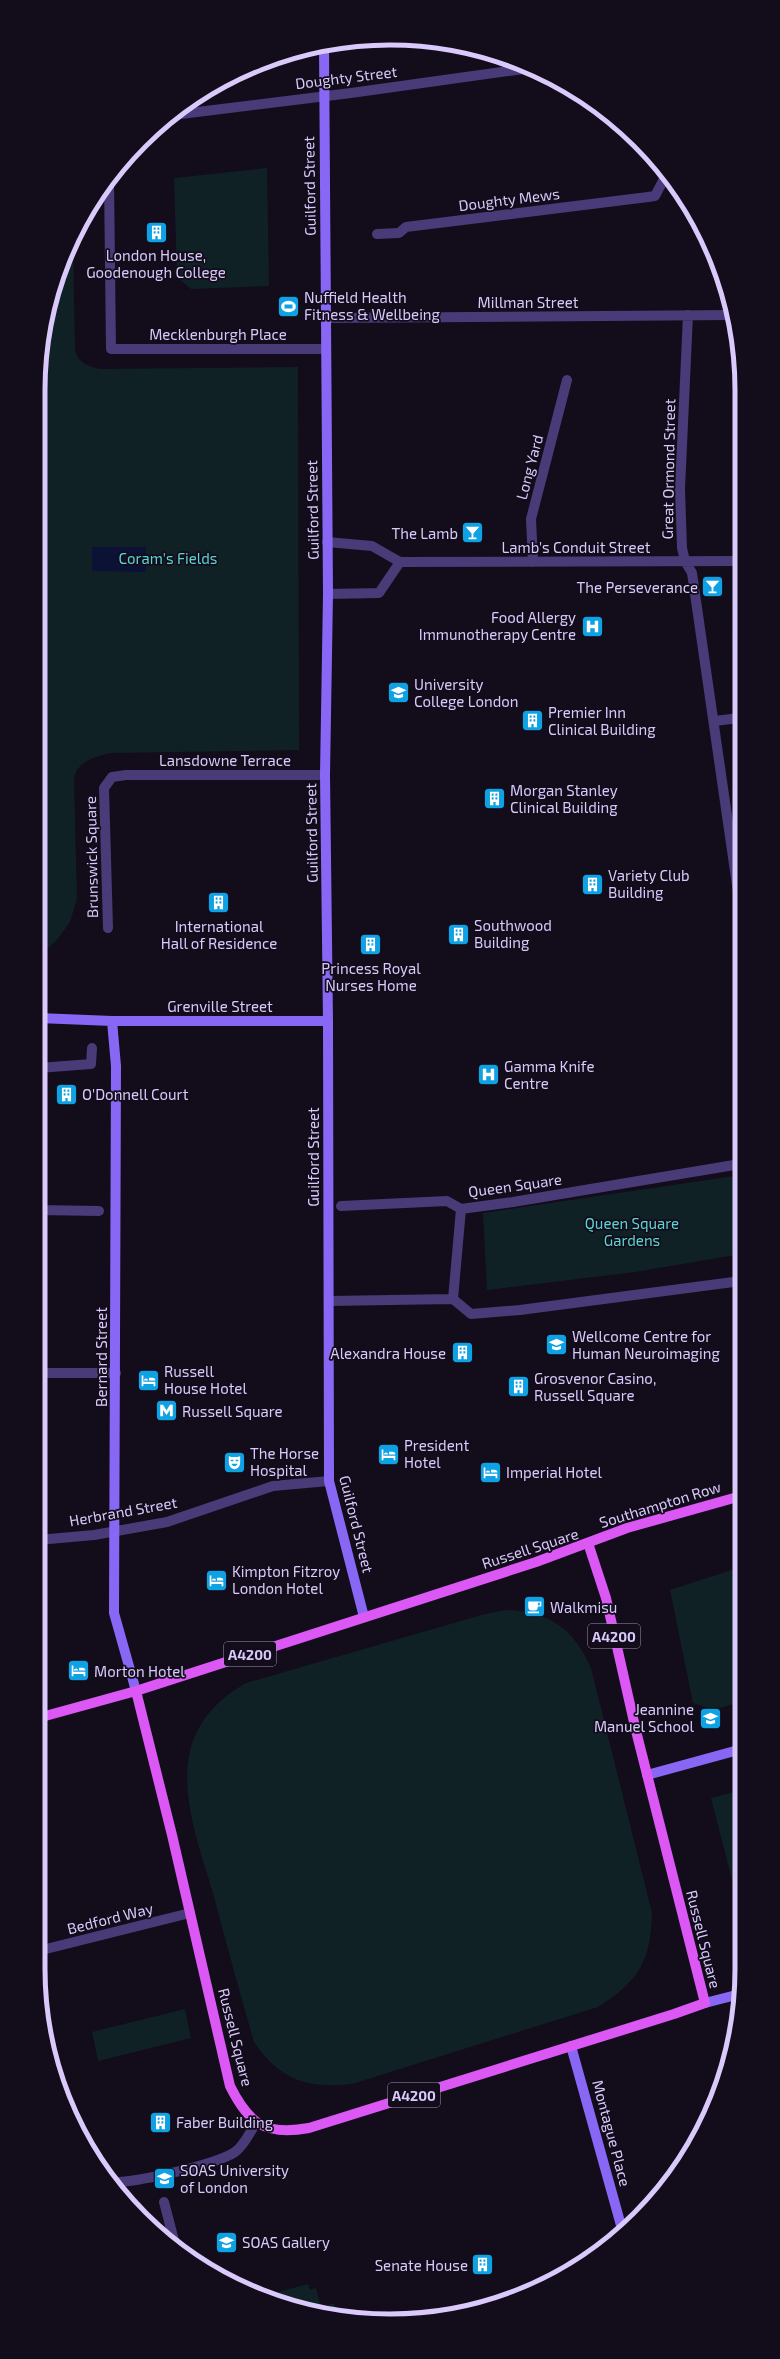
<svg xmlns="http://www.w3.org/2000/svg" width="780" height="2359" font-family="'Exo 2',sans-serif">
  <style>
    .green { fill: #102125 }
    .water { fill: #0b1236 }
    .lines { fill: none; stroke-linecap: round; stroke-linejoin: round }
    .street { stroke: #493a78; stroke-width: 10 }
    .secondary { stroke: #8967f5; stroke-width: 10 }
    .primary { stroke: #db58f5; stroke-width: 10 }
    .labels { text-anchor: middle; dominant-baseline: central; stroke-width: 3.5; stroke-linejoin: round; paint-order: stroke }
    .shield { fill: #120c1b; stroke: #9e91b8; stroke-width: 1 }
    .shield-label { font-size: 14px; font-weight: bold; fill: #dacafc }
    .street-label { font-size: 15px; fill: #dacafc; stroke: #120c1b }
    .poi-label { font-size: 15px; fill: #dacafc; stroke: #120c1b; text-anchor: start }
    .park-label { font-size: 15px; fill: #5cd6d1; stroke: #120c1b }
    .rim { fill: none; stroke: #dacafc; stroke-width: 5 }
  </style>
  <rect width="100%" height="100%" fill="#120c1b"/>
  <path class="green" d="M267,168L269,286L191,289L177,277L174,178Z
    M73,240L75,350C78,363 89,367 100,369L298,367L299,750L110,753C94,757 75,762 74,781L77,899L70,922L57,940L38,957V390C43,338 48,287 73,240Z
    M740,637V647L733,648L732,638Z
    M741,1175V1254L635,1272L487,1290L483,1213Z
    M741,1567V1702L713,1710L693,1703L670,1590Z
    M507,1610C550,1612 574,1629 591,1668L652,1913C651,1961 638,1982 598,2007L352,2084C307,2089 280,2080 254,2042C240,1993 226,1943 213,1893C201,1852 181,1800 189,1757C194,1723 218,1699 246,1683L485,1614Z
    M742,1790V1919L711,1798Z
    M185,2009L191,2038L98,2061L92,2032Z
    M308,2284L310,2290L316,2288L321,2307L334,2303L337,2316L267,2295Z"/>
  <path class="water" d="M92,547H146V572L92,571Z"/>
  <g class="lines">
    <path class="street" d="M173,115L351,93L523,69
      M109,181L111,349H325
      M377,234L399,233L406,227L648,197L655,196L666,175
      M688,315L680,489L682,548L685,561L692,573L740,906
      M325,318L730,315
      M327,542L372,546L400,562L739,561
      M533,562L531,519L567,380
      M328,594L379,593L400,562
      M714,721L740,718
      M740,918L738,924L740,937
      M108,928L104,788L112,777L126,775H325
      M38,1068L91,1064L92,1048
      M740,1164L513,1202L461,1209L453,1299L471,1314L520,1310L741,1281
      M341,1206L447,1201L461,1209
      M38,1210L99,1211
      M329,1301L453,1299
      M38,1373H116
      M38,1540L94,1535L167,1522L273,1486L329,1481
      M38,1951L190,1913
      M119,2182C145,2180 215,2165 235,2152C244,2146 250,2132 256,2123
      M164,2202L176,2248"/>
    <path class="secondary" d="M324,45L328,594L325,775L328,1021L329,1481L364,1617
      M38,1018L112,1021H328
      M112,1021L116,1066L114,1613L136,1691
      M647,1775L742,1749
      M705,2003L740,1994
      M571,2046L622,2229"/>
    <path class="primary" d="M136,1691L172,1835L230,2086C249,2124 265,2136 309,2128L674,2014L705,2003L636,1731L606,1598L588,1543
      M38,1718L136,1691L536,1562L627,1528L741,1496"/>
  </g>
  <defs>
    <symbol id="building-square" viewBox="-11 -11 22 22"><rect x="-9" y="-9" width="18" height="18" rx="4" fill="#0ea1e3" stroke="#120c1b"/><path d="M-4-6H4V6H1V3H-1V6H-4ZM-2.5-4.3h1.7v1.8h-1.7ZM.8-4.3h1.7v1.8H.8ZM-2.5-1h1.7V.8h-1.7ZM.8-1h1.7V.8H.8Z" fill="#fff"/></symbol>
    <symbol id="stadium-square" viewBox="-11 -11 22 22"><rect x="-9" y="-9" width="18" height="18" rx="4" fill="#0ea1e3" stroke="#120c1b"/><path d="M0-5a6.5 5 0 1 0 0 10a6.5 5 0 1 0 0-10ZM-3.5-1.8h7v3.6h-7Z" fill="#fff"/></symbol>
    <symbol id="bar-square" viewBox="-11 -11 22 22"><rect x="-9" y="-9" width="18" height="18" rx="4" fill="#0ea1e3" stroke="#120c1b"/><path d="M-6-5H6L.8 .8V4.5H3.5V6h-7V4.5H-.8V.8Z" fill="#fff"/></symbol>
    <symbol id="hospital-square" viewBox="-11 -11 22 22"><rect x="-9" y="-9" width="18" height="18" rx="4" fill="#0ea1e3" stroke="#120c1b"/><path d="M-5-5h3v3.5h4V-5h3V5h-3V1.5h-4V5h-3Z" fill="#fff"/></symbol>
    <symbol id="university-square" viewBox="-11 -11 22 22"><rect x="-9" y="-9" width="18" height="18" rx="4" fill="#0ea1e3" stroke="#120c1b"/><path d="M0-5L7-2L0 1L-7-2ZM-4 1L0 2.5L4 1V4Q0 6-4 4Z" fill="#fff"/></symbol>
    <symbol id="hotel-square" viewBox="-11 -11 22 22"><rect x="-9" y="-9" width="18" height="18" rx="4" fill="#0ea1e3" stroke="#120c1b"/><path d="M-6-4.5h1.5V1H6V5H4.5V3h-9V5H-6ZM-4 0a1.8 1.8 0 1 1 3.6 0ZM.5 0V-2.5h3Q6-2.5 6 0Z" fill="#fff"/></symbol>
    <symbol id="metro-square" viewBox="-11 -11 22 22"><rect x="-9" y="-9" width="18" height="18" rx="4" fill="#0ea1e3" stroke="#120c1b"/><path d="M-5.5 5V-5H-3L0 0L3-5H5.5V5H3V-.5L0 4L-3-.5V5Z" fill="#fff"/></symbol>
    <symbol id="theatre-square" viewBox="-11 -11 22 22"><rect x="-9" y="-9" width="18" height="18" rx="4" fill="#0ea1e3" stroke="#120c1b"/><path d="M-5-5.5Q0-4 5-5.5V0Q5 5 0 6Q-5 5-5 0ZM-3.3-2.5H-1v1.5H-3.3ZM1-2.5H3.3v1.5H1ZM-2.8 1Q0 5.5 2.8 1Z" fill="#fff"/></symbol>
    <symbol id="cafe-square" viewBox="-11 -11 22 22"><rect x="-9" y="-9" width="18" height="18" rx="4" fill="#0ea1e3" stroke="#120c1b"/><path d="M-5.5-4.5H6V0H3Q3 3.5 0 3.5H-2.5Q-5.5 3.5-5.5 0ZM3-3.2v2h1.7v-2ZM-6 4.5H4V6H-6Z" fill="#fff"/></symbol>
    <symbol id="school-square" viewBox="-11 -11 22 22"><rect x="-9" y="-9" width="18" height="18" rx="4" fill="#0ea1e3" stroke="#120c1b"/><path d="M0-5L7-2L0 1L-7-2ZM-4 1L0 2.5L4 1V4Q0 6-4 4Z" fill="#fff"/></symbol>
  </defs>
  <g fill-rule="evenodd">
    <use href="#building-square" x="144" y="220" width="25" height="25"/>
    <use href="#stadium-square" x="276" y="294" width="25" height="25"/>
    <use href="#bar-square" x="460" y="520" width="25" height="25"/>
    <use href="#bar-square" x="700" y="574" width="25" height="25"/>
    <use href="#hospital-square" x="580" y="614" width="25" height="25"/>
    <use href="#university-square" x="386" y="680" width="25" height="25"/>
    <use href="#building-square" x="520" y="708" width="25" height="25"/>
    <use href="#building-square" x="482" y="786" width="25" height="25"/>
    <use href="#building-square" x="580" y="872" width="25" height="25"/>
    <use href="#building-square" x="206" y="890" width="25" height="25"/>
    <use href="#building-square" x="446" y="922" width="25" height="25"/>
    <use href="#building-square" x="358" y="932" width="25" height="25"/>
    <use href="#hospital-square" x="476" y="1062" width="25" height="25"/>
    <use href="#building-square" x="54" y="1082" width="25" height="25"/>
    <use href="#university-square" x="544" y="1332" width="25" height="25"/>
    <use href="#building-square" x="450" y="1340" width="25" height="25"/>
    <use href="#hotel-square" x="136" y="1368" width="25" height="25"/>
    <use href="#building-square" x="506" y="1374" width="25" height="25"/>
    <use href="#metro-square" x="154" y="1398" width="25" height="25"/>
    <use href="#hotel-square" x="376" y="1442" width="25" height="25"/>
    <use href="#theatre-square" x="222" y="1450" width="25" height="25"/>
    <use href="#hotel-square" x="478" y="1460" width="25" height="25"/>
    <use href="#hotel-square" x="204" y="1568" width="25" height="25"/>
    <use href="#cafe-square" x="522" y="1594" width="25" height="25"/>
    <use href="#hotel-square" x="66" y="1658" width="25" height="25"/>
    <use href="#school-square" x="698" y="1706" width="25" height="25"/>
    <use href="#building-square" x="148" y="2110" width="25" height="25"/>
    <use href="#university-square" x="152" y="2166" width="25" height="25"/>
    <use href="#university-square" x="214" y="2230" width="25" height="25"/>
    <use href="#building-square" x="470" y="2252" width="25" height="25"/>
  </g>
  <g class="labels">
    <g class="shield">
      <rect x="588" y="1624" width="52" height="24" rx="3"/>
      <rect x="224" y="1642" width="52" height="24" rx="3"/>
      <rect x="388" y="2083" width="52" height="24" rx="3"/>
    </g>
    <g class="shield-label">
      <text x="614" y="1636">A4200</text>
      <text x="250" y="1654">A4200</text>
      <text x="414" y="2095">A4200</text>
    </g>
    <g class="street-label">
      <text transform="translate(346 77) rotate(-7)">Doughty Street</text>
      <text transform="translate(309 186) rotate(-91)">Guilford Street</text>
      <text transform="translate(509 199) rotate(-7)">Doughty Mews</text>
      <text x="528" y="302">Millman Street</text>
      <text x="218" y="334">Mecklenburgh Place</text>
      <text transform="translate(529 467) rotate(-75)">Long Yard</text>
      <text transform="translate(668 469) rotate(-89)">Great Ormond Street</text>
      <text transform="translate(312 510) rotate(-91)">Guilford Street</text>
      <text x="576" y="547">Lamb's Conduit Street</text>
      <text x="225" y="760">Lansdowne Terrace</text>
      <text transform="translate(311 833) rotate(-91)">Guilford Street</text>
      <text transform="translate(91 857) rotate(-91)">Brunswick Square</text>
      <text x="220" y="1006">Grenville Street</text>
      <text transform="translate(313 1157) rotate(-90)">Guilford Street</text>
      <text transform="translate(515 1185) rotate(-8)">Queen Square</text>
      <text transform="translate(101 1357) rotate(-90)">Bernard Street</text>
      <text transform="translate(660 1504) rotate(-17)">Southampton Row</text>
      <text transform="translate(123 1511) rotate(-10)">Herbrand Street</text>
      <text transform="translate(357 1524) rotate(76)">Guilford Street</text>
      <text transform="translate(530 1548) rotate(-18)">Russell Square</text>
      <text transform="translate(110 1918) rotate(-14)">Bedford Way</text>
      <text transform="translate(704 1939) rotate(76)">Russell Square</text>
      <text transform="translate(236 2037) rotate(76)">Russell Square</text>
      <text transform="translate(612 2133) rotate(75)">Montague Place</text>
    </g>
    <g class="poi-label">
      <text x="156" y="255" text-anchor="middle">London House,<tspan x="156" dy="17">Goodenough College</tspan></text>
      <text x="304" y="297">Nuffield Health<tspan x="304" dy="17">Fitness &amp; Wellbeing</tspan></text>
      <text x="458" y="533" text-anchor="end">The Lamb</text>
      <text x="698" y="587" text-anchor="end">The Perseverance</text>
      <text x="576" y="617" text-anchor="end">Food Allergy<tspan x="576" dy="17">Immunotherapy Centre</tspan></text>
      <text x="414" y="684">University<tspan x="414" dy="17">College London</tspan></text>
      <text x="548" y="712">Premier Inn<tspan x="548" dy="17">Clinical Building</tspan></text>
      <text x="510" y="790">Morgan Stanley<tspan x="510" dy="17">Clinical Building</tspan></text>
      <text x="608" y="875">Variety Club<tspan x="608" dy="17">Building</tspan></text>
      <text x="474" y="925">Southwood<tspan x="474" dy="17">Building</tspan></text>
      <text x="219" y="926" text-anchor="middle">International<tspan x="219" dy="17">Hall of Residence</tspan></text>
      <text x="371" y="968" text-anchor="middle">Princess Royal<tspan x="371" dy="17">Nurses Home</tspan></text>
      <text x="504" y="1066">Gamma Knife<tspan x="504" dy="17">Centre</tspan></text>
      <text x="82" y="1094">O'Donnell Court</text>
      <text x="572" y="1336">Wellcome Centre for<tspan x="572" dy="17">Human Neuroimaging</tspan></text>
      <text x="446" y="1353" text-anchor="end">Alexandra House</text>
      <text x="164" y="1371">Russell<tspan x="164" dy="17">House Hotel</tspan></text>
      <text x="534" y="1378">Grosvenor Casino,<tspan x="534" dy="17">Russell Square</tspan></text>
      <text x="182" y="1411">Russell Square</text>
      <text x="404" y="1445">President<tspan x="404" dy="17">Hotel</tspan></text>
      <text x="250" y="1453">The Horse<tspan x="250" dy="17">Hospital</tspan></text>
      <text x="506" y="1472">Imperial Hotel</text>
      <text x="232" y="1571">Kimpton Fitzroy<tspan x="232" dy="17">London Hotel</tspan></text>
      <text x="550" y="1607">Walkmisu</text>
      <text x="94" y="1671">Morton Hotel</text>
      <text x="694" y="1709" text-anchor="end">Jeannine<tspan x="694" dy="17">Manuel School</tspan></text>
      <text x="176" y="2122">Faber Building</text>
      <text x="180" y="2170">SOAS University<tspan x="180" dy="17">of London</tspan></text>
      <text x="242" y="2242">SOAS Gallery</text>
      <text x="468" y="2265" text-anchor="end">Senate House</text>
    </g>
    <g class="park-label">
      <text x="168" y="558">Coram's Fields</text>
      <text x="632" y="1223">Queen Square<tspan x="632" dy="17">Gardens</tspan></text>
    </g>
  </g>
  <path d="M0 0H780V2359H0ZM390 45H390A345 345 0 0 1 735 390V1969A345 345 0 0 1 390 2314H390A345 345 0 0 1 45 1969V390A345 345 0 0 1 390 45Z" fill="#120c1b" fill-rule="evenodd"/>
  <path class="rim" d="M390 45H390A345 345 0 0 1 735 390V1969A345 345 0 0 1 390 2314H390A345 345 0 0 1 45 1969V390A345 345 0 0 1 390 45Z"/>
</svg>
